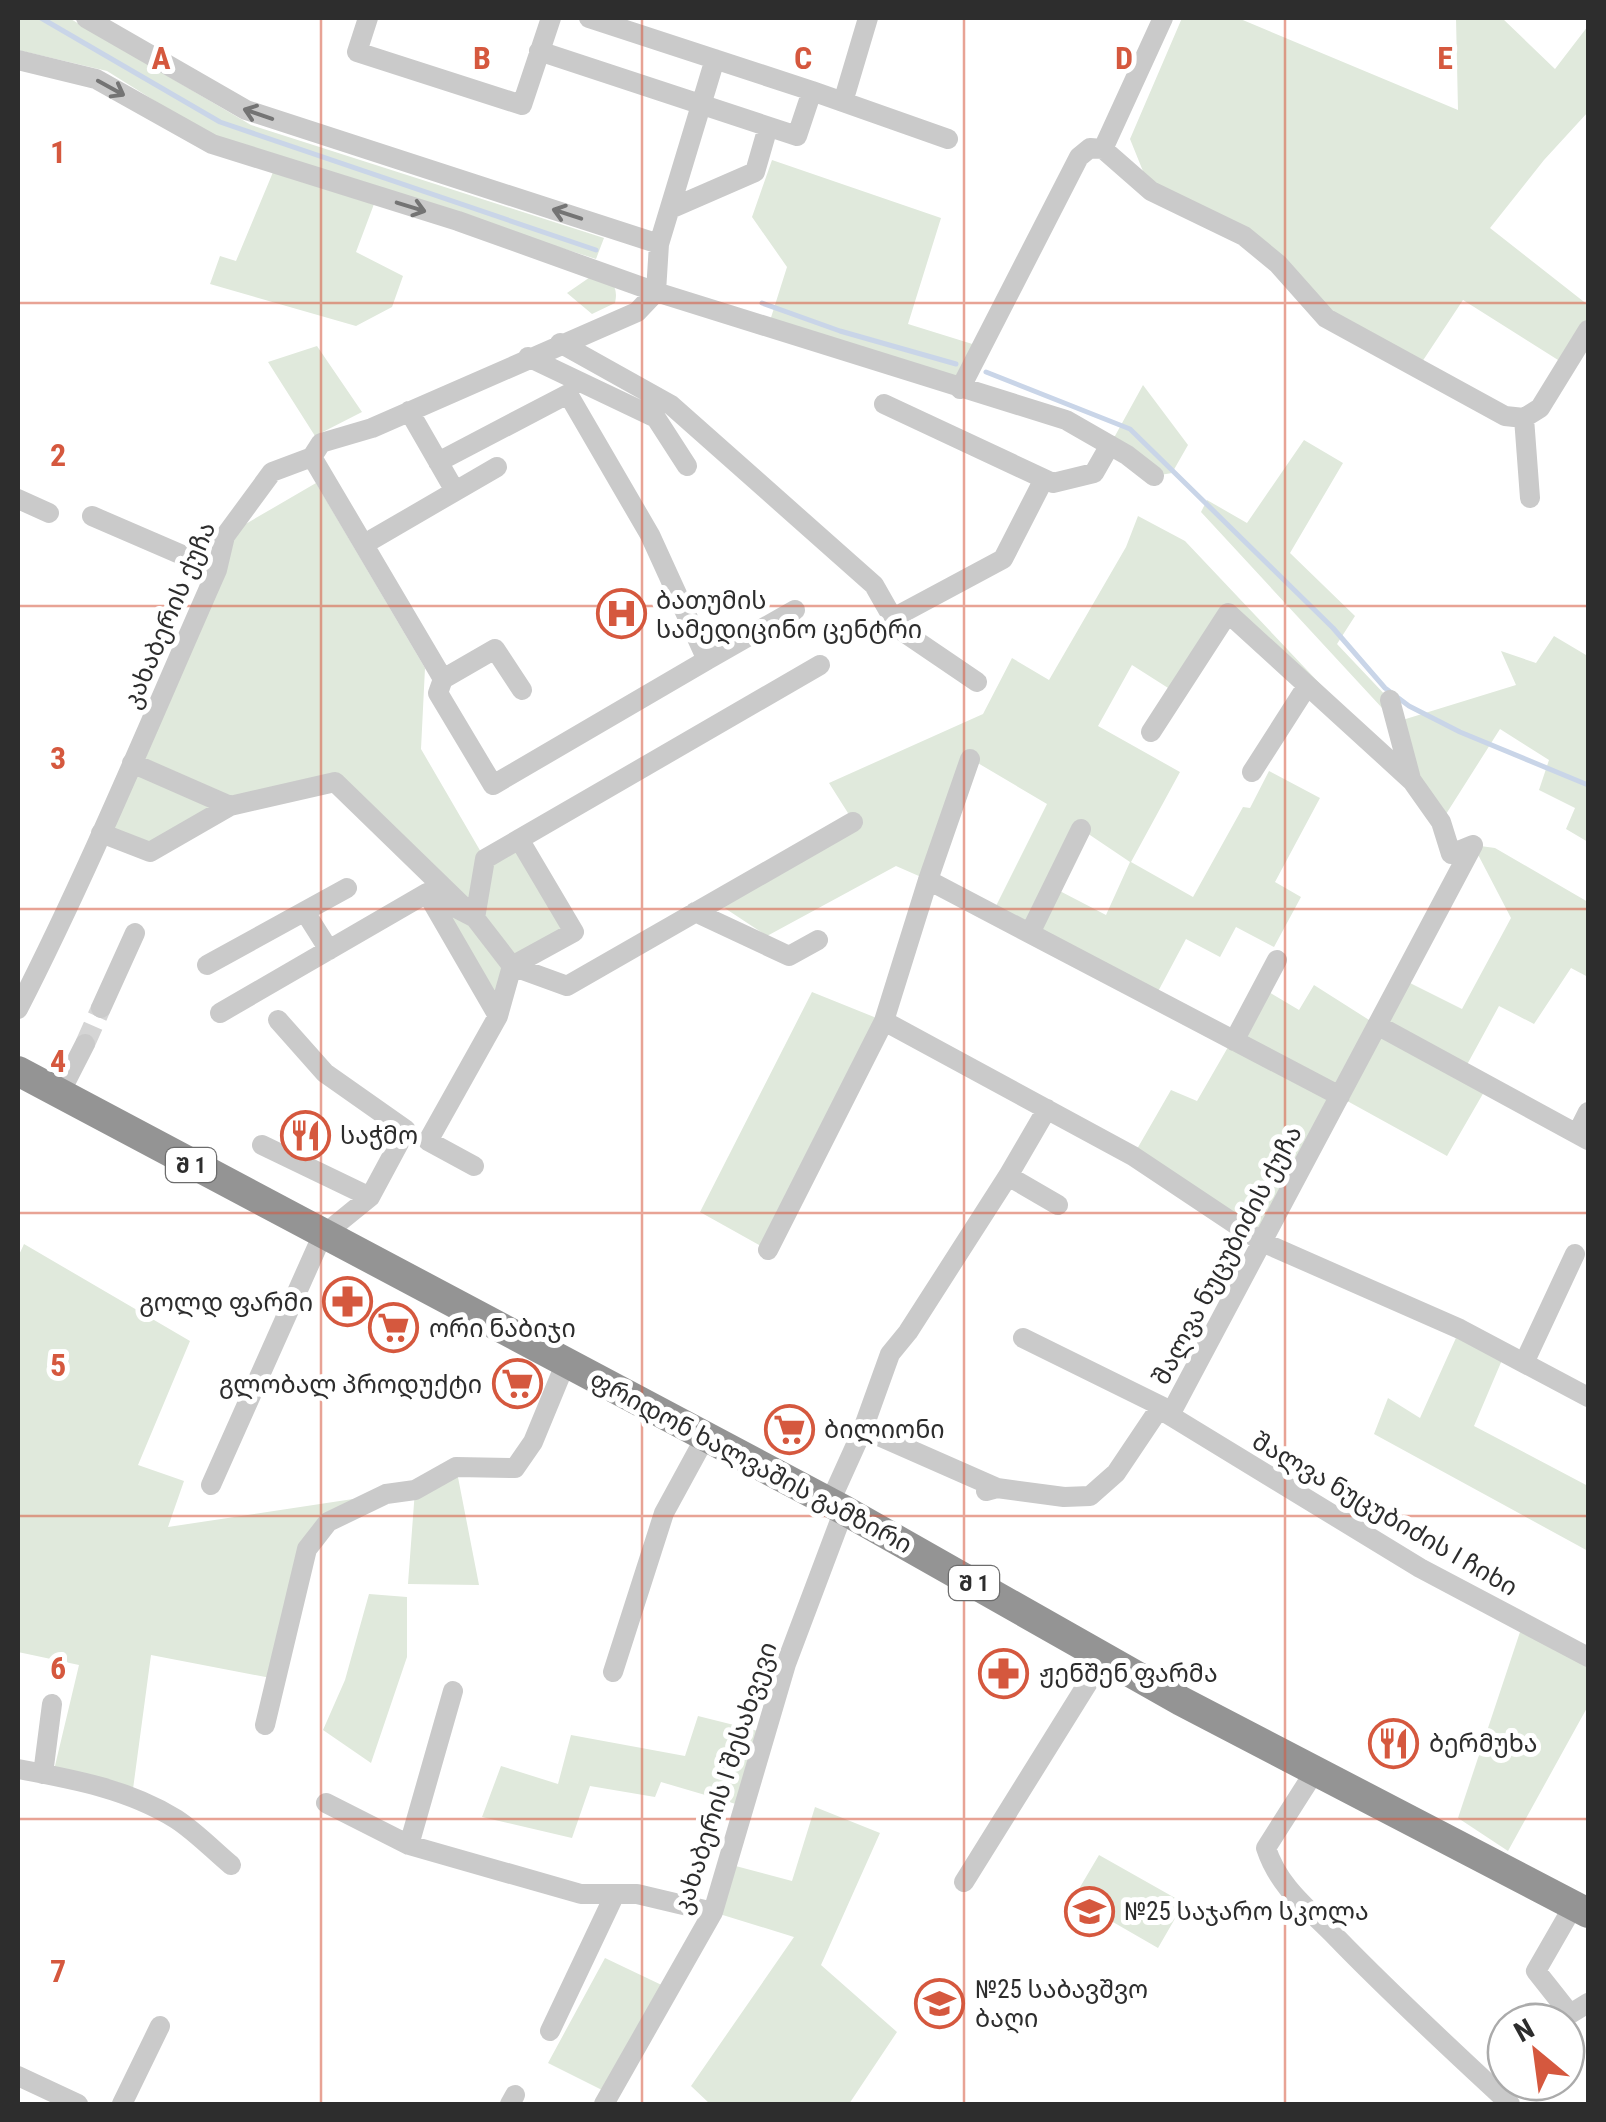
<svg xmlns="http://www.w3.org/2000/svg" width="1606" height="2122" font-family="'Roboto Condensed','Noto Sans Georgian',sans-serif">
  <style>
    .green { fill: #e0e9dc; fill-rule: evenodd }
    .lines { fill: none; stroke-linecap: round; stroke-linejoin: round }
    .stream { stroke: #c9d5e8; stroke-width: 5 }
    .minor-tunnel { stroke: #d5d5d5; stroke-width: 20; stroke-dasharray: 20 10; stroke-linecap: butt }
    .minor { stroke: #cacaca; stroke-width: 20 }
    .highway { stroke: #949494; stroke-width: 30 }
    .oneway { stroke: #747474 }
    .grid { fill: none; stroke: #d5583e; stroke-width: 2.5; stroke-opacity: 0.55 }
    .labels { text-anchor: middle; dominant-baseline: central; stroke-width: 10; stroke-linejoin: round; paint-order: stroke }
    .shield { fill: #fff; stroke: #6c6c6c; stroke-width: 2.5 }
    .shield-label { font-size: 22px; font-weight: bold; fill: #2d2d2d }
    .poi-label { font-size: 25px; fill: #2d2d2d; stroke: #fff; text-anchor: start }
    .street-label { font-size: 25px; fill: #2d2d2d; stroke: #fff }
    .grid-label { font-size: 32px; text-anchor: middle; font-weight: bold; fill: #d5583e; stroke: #fff; stroke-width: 10; stroke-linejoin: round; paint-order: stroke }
  </style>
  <rect width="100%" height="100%" fill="#fff"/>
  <path class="green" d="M18,18H69L251,125L604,238L596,259L211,136L107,71L18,50Z
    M1182,18H1238L1458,110L1456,18H1502L1555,69L1588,26V112L1544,160L1490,228L1588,305V330L1566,365L1463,300L1418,368L1326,318L1278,264L1151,191L1130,139Z
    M772,160L941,218L908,324L982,347L960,389L768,327L787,267L752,217Z
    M276,165L377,196L356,252L403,276L392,307L356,326L210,284L220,256L236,261Z
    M596,273C610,281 619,284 615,303L592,314L567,293Z
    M317,346L362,412L315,436L268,362Z
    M1143,385L1188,445L1172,473L1154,476L1110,445Z
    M1304,440L1343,463L1290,553L1355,616L1337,644L1390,700L1396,722L1516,685L1501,651L1536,663L1554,636L1586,655L1588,653V842L1566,829L1575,808L1539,790L1549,760L1500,729L1441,822L1228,614L1176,693L1132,665L1098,726L1180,772L1131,862L1193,897L1243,807L1250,808L1269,771L1320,798L1275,882L1301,897L1274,947L1236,927L1220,957L1186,939L1154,999L992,914L1047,804L971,759L928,880L896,866L767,936L714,901L853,821L829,783L983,714L1012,658L1049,680L1126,547L1138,516L1185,541L1410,779L1395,722L1201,512L1207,500L1247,523ZM1081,829L1130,862L1106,915L1054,888Z
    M316,483L425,668L421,749L485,859L519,839L574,932L512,966L498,1016L427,893L471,915L335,782L230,806L150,852L101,833L225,536Z
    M1473,845L1495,848L1588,902V977L1571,968L1534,1024L1499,1006L1463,1072L1488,1085L1447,1156L1340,1097L1262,1242L1133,1156L1171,1090L1197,1101L1262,988L1299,1010L1314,985L1377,1025L1400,978L1462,1009L1511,918Z
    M812,992L884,1021L768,1250L700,1212Z
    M24,1244L190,1341L138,1465L184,1481L168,1527L386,1494L328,1522L307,1549L276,1679L151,1655L133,1789L54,1770L79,1665L18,1652V1257Z
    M1460,1329L1505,1353L1474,1426L1588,1486V1551L1374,1434L1388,1398L1420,1418Z
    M456,1467L479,1585L408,1584L415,1490Z
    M369,1594L407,1597V1657L371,1763L323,1730L345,1680Z
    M1523,1623L1588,1657V1706L1508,1851L1458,1818Z
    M698,1716L766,1733L746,1807L661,1782L655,1797L590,1786L572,1838L482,1817L501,1766L558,1784L571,1735L685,1756Z
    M815,1807L880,1833L821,1965L897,2032L849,2104H710L691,2086L794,1937L713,1912L728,1864L792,1881Z
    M1099,1855L1184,1903L1158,1948L1073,1899Z
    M605,1958L670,1989L610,2094L548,2063Z"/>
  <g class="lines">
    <path class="stream" d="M41,18L220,122L596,250
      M762,303L840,331L956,364
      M986,372L1130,429L1333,628L1385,688L1409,706L1460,732L1588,785"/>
    <path class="minor-tunnel" d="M85,1044L101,1008"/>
    <path class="minor" d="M86,18L246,110L659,244
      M368,18L357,52L522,105L551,18
      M539,51L797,136L812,91L589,18
      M18,60L96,79L212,144L458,221L656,292L1066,420L1127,455L1154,476
      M812,91L948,139
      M843,102L868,18
      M1103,149L1163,18
      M670,209L755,172L768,127
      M560,343L671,405L874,585L899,629L977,682
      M528,357L656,418L687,466
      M960,389L1079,157L1090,148L1103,149L1151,191L1244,236L1278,264L1326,318L1505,416L1524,418L1540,408L1588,330
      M884,404L1053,483L1094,473L1110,445
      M409,411L455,491
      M1524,418L1530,498
      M312,457L443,679
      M438,462L568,394L650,535L707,660L493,785L438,693L443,679L495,649L522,690
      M18,499L49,513
      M92,516L217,570
      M373,539L497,467
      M893,618L1003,559L1044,479
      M707,660L795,610
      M1390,700L1411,779
      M1151,732L1228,613L1412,781L1441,822L1451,854L1473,845
      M132,763L230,806
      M1252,772L1307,686
      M101,833L150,852L230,806L335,782L475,918L512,966L498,1016L428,1141L474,1166
      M928,880L1340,1096
      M428,895L498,1016
      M305,912L329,950
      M695,912L789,956L818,940
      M1030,933L1081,829
      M207,965L347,888
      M512,966L567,986L853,822
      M512,966L574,932L519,839
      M101,1008L135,933
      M18,1009C91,866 152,717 217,570L225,536L272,472L312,457L321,443L372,428L637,312L656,292L659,244L715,59
      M220,1013L427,893L475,918L485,859L820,665
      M884,1021L1133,1156L1262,1242L1460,1329L1588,1397
      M1377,1025L1588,1140
      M1234,1041L1277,960
      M60,1093L85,1044
      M1577,1134L1588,1112
      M262,1145L370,1197
      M1008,1176L1058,1205
      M768,1250L884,1021L928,880L970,759
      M1023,1338L1169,1410
      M1524,1363L1575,1254
      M1161,1410L1420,1568L1588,1657
      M863,1429L997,1488
      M211,1485L322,1236L370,1197L406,1130L325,1073L278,1020
      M986,1491L997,1488L1064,1497L1090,1496L1116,1473L1159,1409L1172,1411L1473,845
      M830,1502L863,1429L890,1354L908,1332L1008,1176L1047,1109
      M613,1672L664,1513L706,1436
      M265,1725L307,1549L328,1522L386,1494L415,1490L456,1467L515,1468L533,1442L566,1362
      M18,1769C72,1779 128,1789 176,1819C196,1832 213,1850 231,1865
      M1315,1771L1266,1848C1279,1888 1309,1909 1337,1938C1393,1996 1452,2050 1510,2104
      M43,1774L52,1704
      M326,1803L409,1845L581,1894H637L713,1912
      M409,1845L453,1691
      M964,1882L1104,1657
      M1574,1905L1536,1971L1570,2014L1588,2003
      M550,2031L615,1894
      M18,2076L78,2104
      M122,2104L160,2026
      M510,2104L515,2095
      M604,2104L713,1912L786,1664L844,1510"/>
    <path class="highway" d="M18,1071L844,1510L1181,1701L1588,1913"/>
  </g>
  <defs><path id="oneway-shaft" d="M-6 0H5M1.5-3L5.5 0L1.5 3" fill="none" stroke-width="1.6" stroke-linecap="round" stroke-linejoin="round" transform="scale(2.5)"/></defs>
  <g class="oneway">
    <use href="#oneway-shaft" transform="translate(111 88) rotate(29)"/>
    <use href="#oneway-shaft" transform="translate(258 114) rotate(-161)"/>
    <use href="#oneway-shaft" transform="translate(411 207) rotate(17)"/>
    <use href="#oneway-shaft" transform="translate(567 214) rotate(-162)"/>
  </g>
  <path class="grid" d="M321,18V2104M642,18V2104M964,18V2104M1285,18V2104M18,303H1588M18,606H1588M18,909H1588M18,1213H1588M18,1516H1588M18,1819H1588"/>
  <defs>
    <symbol id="hospital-ring" viewBox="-11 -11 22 22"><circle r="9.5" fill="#fff" stroke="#d5583e" stroke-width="1.5"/><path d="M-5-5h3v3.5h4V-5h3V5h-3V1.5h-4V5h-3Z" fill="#d5583e"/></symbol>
    <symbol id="restaurant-ring" viewBox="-11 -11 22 22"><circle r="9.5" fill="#fff" stroke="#d5583e" stroke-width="1.5"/><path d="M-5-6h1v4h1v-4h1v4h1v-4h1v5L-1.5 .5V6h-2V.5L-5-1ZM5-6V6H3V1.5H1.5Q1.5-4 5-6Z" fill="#d5583e"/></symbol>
    <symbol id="pharmacy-ring" viewBox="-11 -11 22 22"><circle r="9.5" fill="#fff" stroke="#d5583e" stroke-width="1.5"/><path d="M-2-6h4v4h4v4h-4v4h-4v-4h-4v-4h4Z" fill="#d5583e"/></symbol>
    <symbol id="supermarket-ring" viewBox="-11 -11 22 22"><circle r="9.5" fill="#fff" stroke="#d5583e" stroke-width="1.5"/><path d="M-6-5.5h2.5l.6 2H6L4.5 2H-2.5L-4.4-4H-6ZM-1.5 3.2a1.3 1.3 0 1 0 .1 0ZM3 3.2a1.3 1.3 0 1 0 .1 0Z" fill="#d5583e"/></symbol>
    <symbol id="school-ring" viewBox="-11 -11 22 22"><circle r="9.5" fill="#fff" stroke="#d5583e" stroke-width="1.5"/><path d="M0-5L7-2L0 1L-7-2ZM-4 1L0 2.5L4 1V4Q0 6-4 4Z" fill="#d5583e"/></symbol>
  </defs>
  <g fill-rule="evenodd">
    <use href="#hospital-ring" x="594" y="586" width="55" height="55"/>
    <use href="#restaurant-ring" x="278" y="1108" width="55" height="55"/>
    <use href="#pharmacy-ring" x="320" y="1274" width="55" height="55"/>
    <use href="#supermarket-ring" x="366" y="1300" width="55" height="55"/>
    <use href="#supermarket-ring" x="490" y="1356" width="55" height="55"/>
    <use href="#supermarket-ring" x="762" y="1402" width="55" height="55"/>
    <use href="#pharmacy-ring" x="976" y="1646" width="55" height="55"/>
    <use href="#restaurant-ring" x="1366" y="1716" width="55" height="55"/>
    <use href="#school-ring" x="1062" y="1884" width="55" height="55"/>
    <use href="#school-ring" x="912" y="1976" width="55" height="55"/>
  </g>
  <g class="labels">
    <g class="shield">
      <rect x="166" y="1148" width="50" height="34" rx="8"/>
      <rect x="949" y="1566" width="50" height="34" rx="8"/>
    </g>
    <g class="shield-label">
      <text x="191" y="1165">შ 1</text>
      <text x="974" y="1583">შ 1</text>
    </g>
    <g class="poi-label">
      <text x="656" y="600">ბათუმის<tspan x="656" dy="29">სამედიცინო ცენტრი</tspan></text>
      <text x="340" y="1135">საჭმო</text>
      <text x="313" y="1302" text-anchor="end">გოლდ ფარმი</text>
      <text x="429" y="1328">ორი ნაბიჯი</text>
      <text x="482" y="1384" text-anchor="end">გლობალ პროდუქტი</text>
      <text x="824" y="1429">ბილიონი</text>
      <text x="1039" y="1673">ჟენშენ ფარმა</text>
      <text x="1429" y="1743">ბერმუხა</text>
      <text x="1124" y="1911">№25 საჯარო სკოლა</text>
      <text x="975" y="1989">№25 საბავშვო<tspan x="975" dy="29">ბაღი</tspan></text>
    </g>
    <g class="street-label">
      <text transform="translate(169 615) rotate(-67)">კახაბერის ქუჩა</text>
      <text transform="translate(1227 1255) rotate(-62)">შალვა ნუცუბიძის ქუჩა</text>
      <text transform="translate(751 1462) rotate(28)">ფრიდონ ხალვაშის გამზირი</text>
      <text transform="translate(1385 1514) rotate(30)">შალვა ნუცუბიძის I ჩიხი</text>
      <text transform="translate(725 1778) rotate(-72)">კახაბერის I შესახვევი</text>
    </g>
  </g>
  <g class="grid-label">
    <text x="161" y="69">A</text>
    <text x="482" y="69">B</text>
    <text x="803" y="69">C</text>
    <text x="1124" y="69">D</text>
    <text x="1445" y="69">E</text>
    <text x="58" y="163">1</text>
    <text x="58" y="466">2</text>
    <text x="58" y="769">3</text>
    <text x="58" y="1072">4</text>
    <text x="58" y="1376">5</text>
    <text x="58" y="1679">6</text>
    <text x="58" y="1982">7</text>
  </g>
  <rect width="1606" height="2122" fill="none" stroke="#2d2d2d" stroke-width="40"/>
  <g transform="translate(1536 2052) rotate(331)"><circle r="48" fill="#ffffff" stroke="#ababab" stroke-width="2.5"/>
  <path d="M0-8L18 38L0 25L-18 38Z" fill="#d5583e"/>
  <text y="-15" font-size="28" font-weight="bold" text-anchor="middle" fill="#2d2d2d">N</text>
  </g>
</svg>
